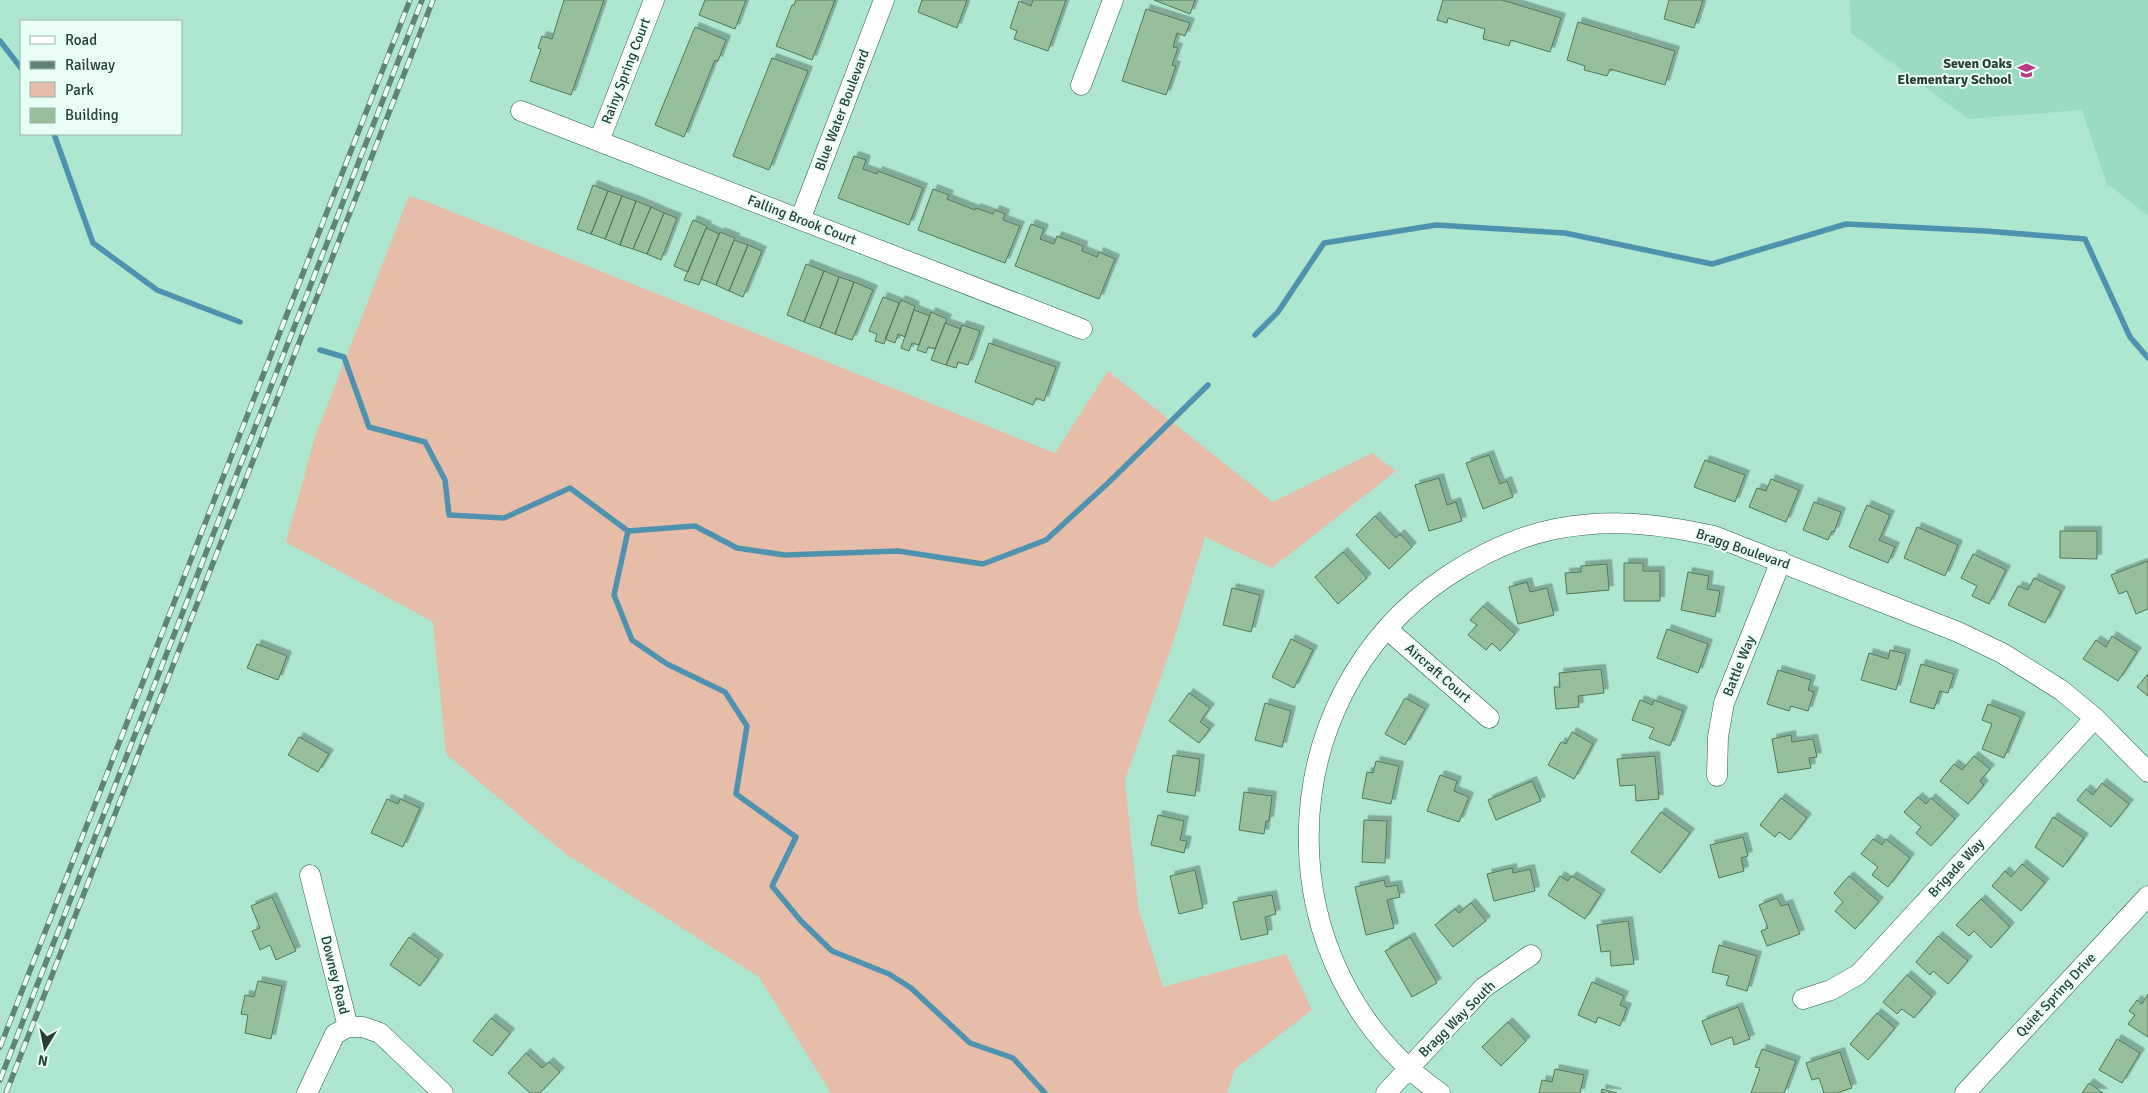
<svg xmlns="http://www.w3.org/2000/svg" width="2148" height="1093" font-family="Signika,sans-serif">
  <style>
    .built { fill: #9adbc1 }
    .green { fill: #e6bda9 }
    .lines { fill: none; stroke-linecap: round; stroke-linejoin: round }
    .stream { stroke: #4e92af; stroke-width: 5.5 }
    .building { fill: #98bf9c; stroke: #517656; filter: url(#shadow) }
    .minor-casing { stroke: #295e4b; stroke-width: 21 }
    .minor { stroke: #fff; stroke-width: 20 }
    .rail-casing { stroke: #5f8475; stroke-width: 5.5 }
    .rail { stroke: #e9fef5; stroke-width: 4; stroke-dasharray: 11; stroke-linecap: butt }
    .labels { text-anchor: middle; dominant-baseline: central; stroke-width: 4; stroke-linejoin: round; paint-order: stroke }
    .poi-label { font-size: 14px; font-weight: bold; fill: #283f36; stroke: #e9fef5; text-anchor: end }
    .street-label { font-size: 14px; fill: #283f36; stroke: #e9fef5 }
  </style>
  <defs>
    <filter id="shadow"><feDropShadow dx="4.5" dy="-4.5" stdDeviation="0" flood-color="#0004"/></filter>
  </defs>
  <rect width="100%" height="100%" fill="#aee6cf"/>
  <path class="built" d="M1850,0H2148V215L2107,184L2082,110L1969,119L1851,33Z"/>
  <path class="green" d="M409,196L428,202L1055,453L1108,371L1273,502L1372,453L1396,471L1272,568L1205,537L1172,645L1125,780L1138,907L1163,987L1286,954L1312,1010L1235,1069L1227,1093H831L759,977L566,854L446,754L433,622L286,542L315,437Z"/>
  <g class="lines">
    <path class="stream" d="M0,41L21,68
      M54,134L93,243L157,290L240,322
      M1255,335L1278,312L1324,243L1436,225L1565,233L1712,264L1846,224L1986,231L2085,239L2130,337L2148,358
      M320,350L344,357L369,427L425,442L445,480L449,515L504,518L570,488L628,531L695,526L737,548L785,555L898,551L983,564L1046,540L1107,484L1208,385
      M628,531L614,595L632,640L667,664L725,692L747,726L736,794L796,837L772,886L801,921L832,951L889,974L911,988L970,1043L1013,1058L1045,1093"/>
  </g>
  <path class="building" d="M564,0H604L571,95L530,81L541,49L538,48L542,36L552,39Z
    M705,0H746L735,29L699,15Z
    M796,0H835L812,60L776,46L792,5H794Z
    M922,0H967L957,28L918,12Z
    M1033,0H1066L1048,51L1014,39L1017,31L1010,28L1019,1L1031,6Z
    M1154,0H1195L1190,14Z
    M1443,0H1502L1561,18L1550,52L1511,40L1509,46L1495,42L1483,39L1485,29L1448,18L1447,23L1437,20Z
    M1669,0H1703L1694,28L1664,19Z
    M1146,9L1190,23L1185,36L1177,33L1173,47L1178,48L1172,65L1176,66L1166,95L1122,81Z
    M1578,22L1675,51L1665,85L1610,69L1607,76L1584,70L1585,66L1567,60Z
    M695,27L726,40L718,61L715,60L684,137L655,125Z
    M772,58L808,71L769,170L733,156Z
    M854,156L866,160L863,169L877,174L878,171L923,188L909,225L838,198Z
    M593,185L608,191L591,234L577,229Z
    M933,189L949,195L947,199L975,210L976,208L993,214L995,210L1005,214L1003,220L1020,226L1005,263L918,230Z
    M608,191L622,196L605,239L591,234Z
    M622,196L636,201L620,245L605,239Z
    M636,201L651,207L633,249L620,245Z
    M651,207L664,213L647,254L633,249Z
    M664,213L677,218L661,260L647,254Z
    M693,220L707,226L688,272L674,266Z
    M1031,224L1044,229L1040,239L1054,244L1057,236L1083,246L1082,251L1097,257L1099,252L1115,259L1099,299L1015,266Z
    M706,228L719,234L699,285L684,280Z
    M720,232L735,238L716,285L701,279Z
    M734,240L748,245L729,291L716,285Z
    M748,245L762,251L743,297L729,291Z
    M806,264L824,271L804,322L787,315Z
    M824,271L839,277L820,328L804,322Z
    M839,277L854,282L835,334L820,328Z
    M854,282L873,290L852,340L835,334Z
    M883,297L899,303L884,344L875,341L877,334L869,331Z
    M901,300L915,306L905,337L898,334L895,343L885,339Z
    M914,310L930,316L919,345L912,343L909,351L901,348Z
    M931,312L947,319L935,349L928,347L926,353L917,350Z
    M945,323L961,329L946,365L931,360Z
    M962,325L980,331L968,365L958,362L956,368L946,365Z
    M989,343L1056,367L1044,401L1036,398L1033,405L975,382Z
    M1489,455L1500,484L1507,481L1513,497L1483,509L1466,463Z
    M1705,460L1745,475L1735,502L1694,487Z
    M1439,478L1447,505L1456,502L1462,521L1429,531L1415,485Z
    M1771,479L1799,490L1786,522L1749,507L1757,488L1766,491Z
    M1814,502L1841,512L1834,532L1832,531L1828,540L1803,530Z
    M1867,505L1890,515L1879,540L1895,547L1888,563L1849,547Z
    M1375,516L1396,538L1400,534L1412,547L1389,569L1356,535Z
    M1917,527L1958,545L1945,576L1904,558Z
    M2060,531H2097V559L2060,558Z
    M1343,552L1367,578L1338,604L1315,577Z
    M1973,554L2006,570L1989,604L1972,596L1977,586L1961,578Z
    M2148,561V609L2136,614L2127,591L2119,594L2111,575Z
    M1624,563H1643V571H1660V601H1624Z
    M1607,564L1609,590L1567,594L1565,573L1581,572V566Z
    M1688,572L1709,576L1707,589L1720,591L1715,617L1681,610Z
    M2034,578L2061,591L2045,623L2008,605L2018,586L2028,590Z
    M1527,582L1530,592L1547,588L1554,615L1518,624L1509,587Z
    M1232,588L1260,595L1251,632L1223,625Z
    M1483,606L1515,634L1500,651L1492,643L1486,650L1468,635L1477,625L1470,620Z
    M1667,629L1708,644L1698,673L1657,658Z
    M2112,636L2137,652L2118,681L2083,659L2096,640L2106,647Z
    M1291,639L1313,650L1294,688L1272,677Z
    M257,644L287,656L278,680L247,668Z
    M1890,650L1906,654L1896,690L1861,680L1869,653L1888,659Z
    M1921,664L1954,674L1948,693L1940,691L1934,709L1910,702Z
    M1601,669L1604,693L1578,696L1579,707L1556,709L1554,687H1560L1559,673Z
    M1778,670L1811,680L1808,690L1814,692L1808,711L1791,706L1789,711L1767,704Z
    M2148,674V696L2137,687Z
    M1189,693L1210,708L1200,722L1210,729L1199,743L1169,721Z
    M1405,698L1425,709L1405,745L1385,734Z
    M1640,700L1652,705L1654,700L1683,711L1670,746L1649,738L1654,728L1632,720Z
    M1265,703L1291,711L1282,747L1255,740Z
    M1988,704L2021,717L2004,758L1982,749L1992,724L1982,720Z
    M1572,732L1593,744L1574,779L1548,765L1561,742L1566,744Z
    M1791,735L1792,742L1813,739L1817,757L1809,758L1811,768L1778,773L1772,739Z
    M299,737L329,754L318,772L288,755Z
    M1173,755L1200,759L1195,796L1167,792Z
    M1655,756L1659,799L1636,801L1635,785L1620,786L1617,759Z
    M1974,756L1990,769L1980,781L1984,785L1968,804L1940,781L1954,764L1962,770Z
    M1376,761L1399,766L1391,804L1362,798L1367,772L1373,773Z
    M1440,775L1457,781L1454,791L1469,797L1459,822L1427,811Z
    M1532,781L1541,801L1496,820L1488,800Z
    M2102,783L2129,804L2111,827L2077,800L2086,789L2093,795Z
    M1244,792L1272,796L1269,821H1266L1264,834L1239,830Z
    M1918,797L1926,804L1931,798L1955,819L1931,846L1916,833L1921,827L1904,812Z
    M1781,798L1807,818L1790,840L1779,832L1775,837L1760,825Z
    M387,799L398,804L400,799L420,808L403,847L371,833Z
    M1661,812L1690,833L1660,873L1631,852Z
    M1158,815L1184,821L1180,840L1187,841L1184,853L1151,845Z
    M2053,817L2084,838L2063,867L2035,847Z
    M1364,820L1387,821L1385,863L1362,862Z
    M1743,837L1748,856L1741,858L1744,871L1719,878L1710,845Z
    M1873,839L1882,845L1886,839L1910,858L1888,887L1872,875L1878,867L1861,854Z
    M2022,864L2045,883L2021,911L1992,886L2005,871L2011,877Z
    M1512,868L1513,873L1530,869L1535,891L1494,901L1487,874Z
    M1195,870L1203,908L1179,914L1170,876Z
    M1560,876L1568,881L1572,876L1601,894L1585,919L1548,895Z
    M1849,876L1879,902L1855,929L1835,911L1843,902L1834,893Z
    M1384,880L1386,887L1397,885L1400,897L1387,900L1394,928L1366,935L1355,887Z
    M1272,895L1276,914L1265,917L1268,934L1241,940L1233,902Z
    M272,897L296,951L276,960L270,945L260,950L252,931L260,928L251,906Z
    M1777,898L1781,906L1788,904L1800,934L1767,946L1761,931L1768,928L1759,905Z
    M1981,899L2010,927L1991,948L1974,931L1969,936L1956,925Z
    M1471,903L1486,921L1453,947L1435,925L1455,909L1459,913Z
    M1628,921L1634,964L1611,966L1610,951L1601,952L1597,925Z
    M1938,936L1968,961L1948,984L1933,971L1930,975L1916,962Z
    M409,937L439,959L420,986L390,965Z
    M1410,937L1437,983L1412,997L1385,951Z
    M1719,945L1757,956L1747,991L1726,985L1729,976L1712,972Z
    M1907,975L1932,997L1914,1018L1902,1009L1897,1014L1883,1002Z
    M258,981L282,986L271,1039L245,1033L248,1015L241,1014L245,995L254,997Z
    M1592,982L1624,996L1620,1005L1627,1008L1620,1026L1598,1017L1596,1023L1578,1015Z
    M2148,994V1037L2128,1024L2135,1015L2129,1011L2137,1000L2142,1004Z
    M1738,1007L1750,1039L1734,1045L1732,1037L1711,1045L1702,1021Z
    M1877,1013L1895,1028L1868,1060L1850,1044Z
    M491,1018L510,1033L492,1056L473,1041Z
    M1508,1022L1526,1041L1501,1066L1482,1047Z
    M2117,1039L2140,1053L2122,1083L2099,1070Z
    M1762,1049L1796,1061L1784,1093H1751L1760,1068L1755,1067Z
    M1840,1052L1852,1088L1837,1093H1824L1819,1078L1812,1080L1806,1063Z
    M526,1053L542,1068L549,1062L560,1072L540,1093H530L508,1073Z
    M1555,1069L1584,1075L1580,1093H1539L1542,1080L1552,1082Z
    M2089,1083L2103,1093H2082Z
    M1602,1089L1617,1093H1601Z"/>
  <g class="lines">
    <defs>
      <path id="minor" d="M1081,85L1113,0
        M521,111L1082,329
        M599,141L654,0
        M800,220L884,0
        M1387,629L1489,718
        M1717,776L1718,737L1724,703L1781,561
        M1803,999L1831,990L1859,974L2095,718
        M348,1027H363L380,1033L443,1093
        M307,1093L335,1034L348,1027L310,875
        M1386,1093L1483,988L1531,955
        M1440,1093C1262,968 1266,698 1446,577C1479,555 1516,537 1555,529C1611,518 1659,524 1714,536L1958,632L2002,653L2061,690L2095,718L2148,772
        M1965,1093L2148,896"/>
    </defs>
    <use href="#minor" class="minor-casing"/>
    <use href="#minor" class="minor"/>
    <defs>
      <path id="rail" d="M0,1047L410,0
        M0,1080L422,0
        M6,1093L433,0"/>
    </defs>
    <use href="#rail" class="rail-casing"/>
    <use href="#rail" class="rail"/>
  </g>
  <defs>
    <symbol id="school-bare" viewBox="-9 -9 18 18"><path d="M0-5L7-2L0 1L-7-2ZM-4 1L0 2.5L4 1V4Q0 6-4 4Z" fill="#ba3a87" stroke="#e9fef5" stroke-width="2.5" paint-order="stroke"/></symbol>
  </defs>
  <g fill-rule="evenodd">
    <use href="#school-bare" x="2014" y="58" width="25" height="25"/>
  </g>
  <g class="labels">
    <g class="poi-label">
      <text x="2012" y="63">Seven Oaks<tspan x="2012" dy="16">Elementary School</tspan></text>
    </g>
    <g class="street-label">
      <text transform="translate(626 71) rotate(-69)">Rainy Spring Court</text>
      <text transform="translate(842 110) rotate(-69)">Blue Water Boulevard</text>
      <text transform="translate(802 220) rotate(21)">Falling Brook Court</text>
      <text transform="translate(1743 549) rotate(19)">Bragg Boulevard</text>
      <text transform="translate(1739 666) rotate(-68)">Battle Way</text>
      <text transform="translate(1438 673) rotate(41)">Aircraft Court</text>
      <text transform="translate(1956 868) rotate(-47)">Brigade Way</text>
      <text transform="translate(335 975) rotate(76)">Downey Road</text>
      <text transform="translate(2056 995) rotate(-47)">Quiet Spring Drive</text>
      <text transform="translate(1457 1019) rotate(-45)">Bragg Way South</text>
    </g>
  </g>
  <rect x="20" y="20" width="162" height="115" fill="#e9fef5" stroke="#9cb2a9"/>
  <rect x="30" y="36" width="25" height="8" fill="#ffffff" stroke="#9cb2a9"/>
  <text x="65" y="45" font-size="15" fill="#283f36">Road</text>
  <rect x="30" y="61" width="25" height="8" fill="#5f8475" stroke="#9cb2a9"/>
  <text x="65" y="70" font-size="15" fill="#283f36">Railway</text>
  <rect x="30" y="82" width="25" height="15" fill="#e6bda9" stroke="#9cb2a9"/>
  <text x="65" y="95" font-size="15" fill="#283f36">Park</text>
  <rect x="30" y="108" width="25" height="15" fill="#98bf9c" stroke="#9cb2a9"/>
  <text x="65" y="120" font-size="15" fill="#283f36">Building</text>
  <g transform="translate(45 1048) rotate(190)" stroke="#e9fef5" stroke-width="4" paint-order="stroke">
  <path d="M0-4L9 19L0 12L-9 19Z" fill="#283f36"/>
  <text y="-8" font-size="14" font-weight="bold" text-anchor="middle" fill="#283f36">N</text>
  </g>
</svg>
